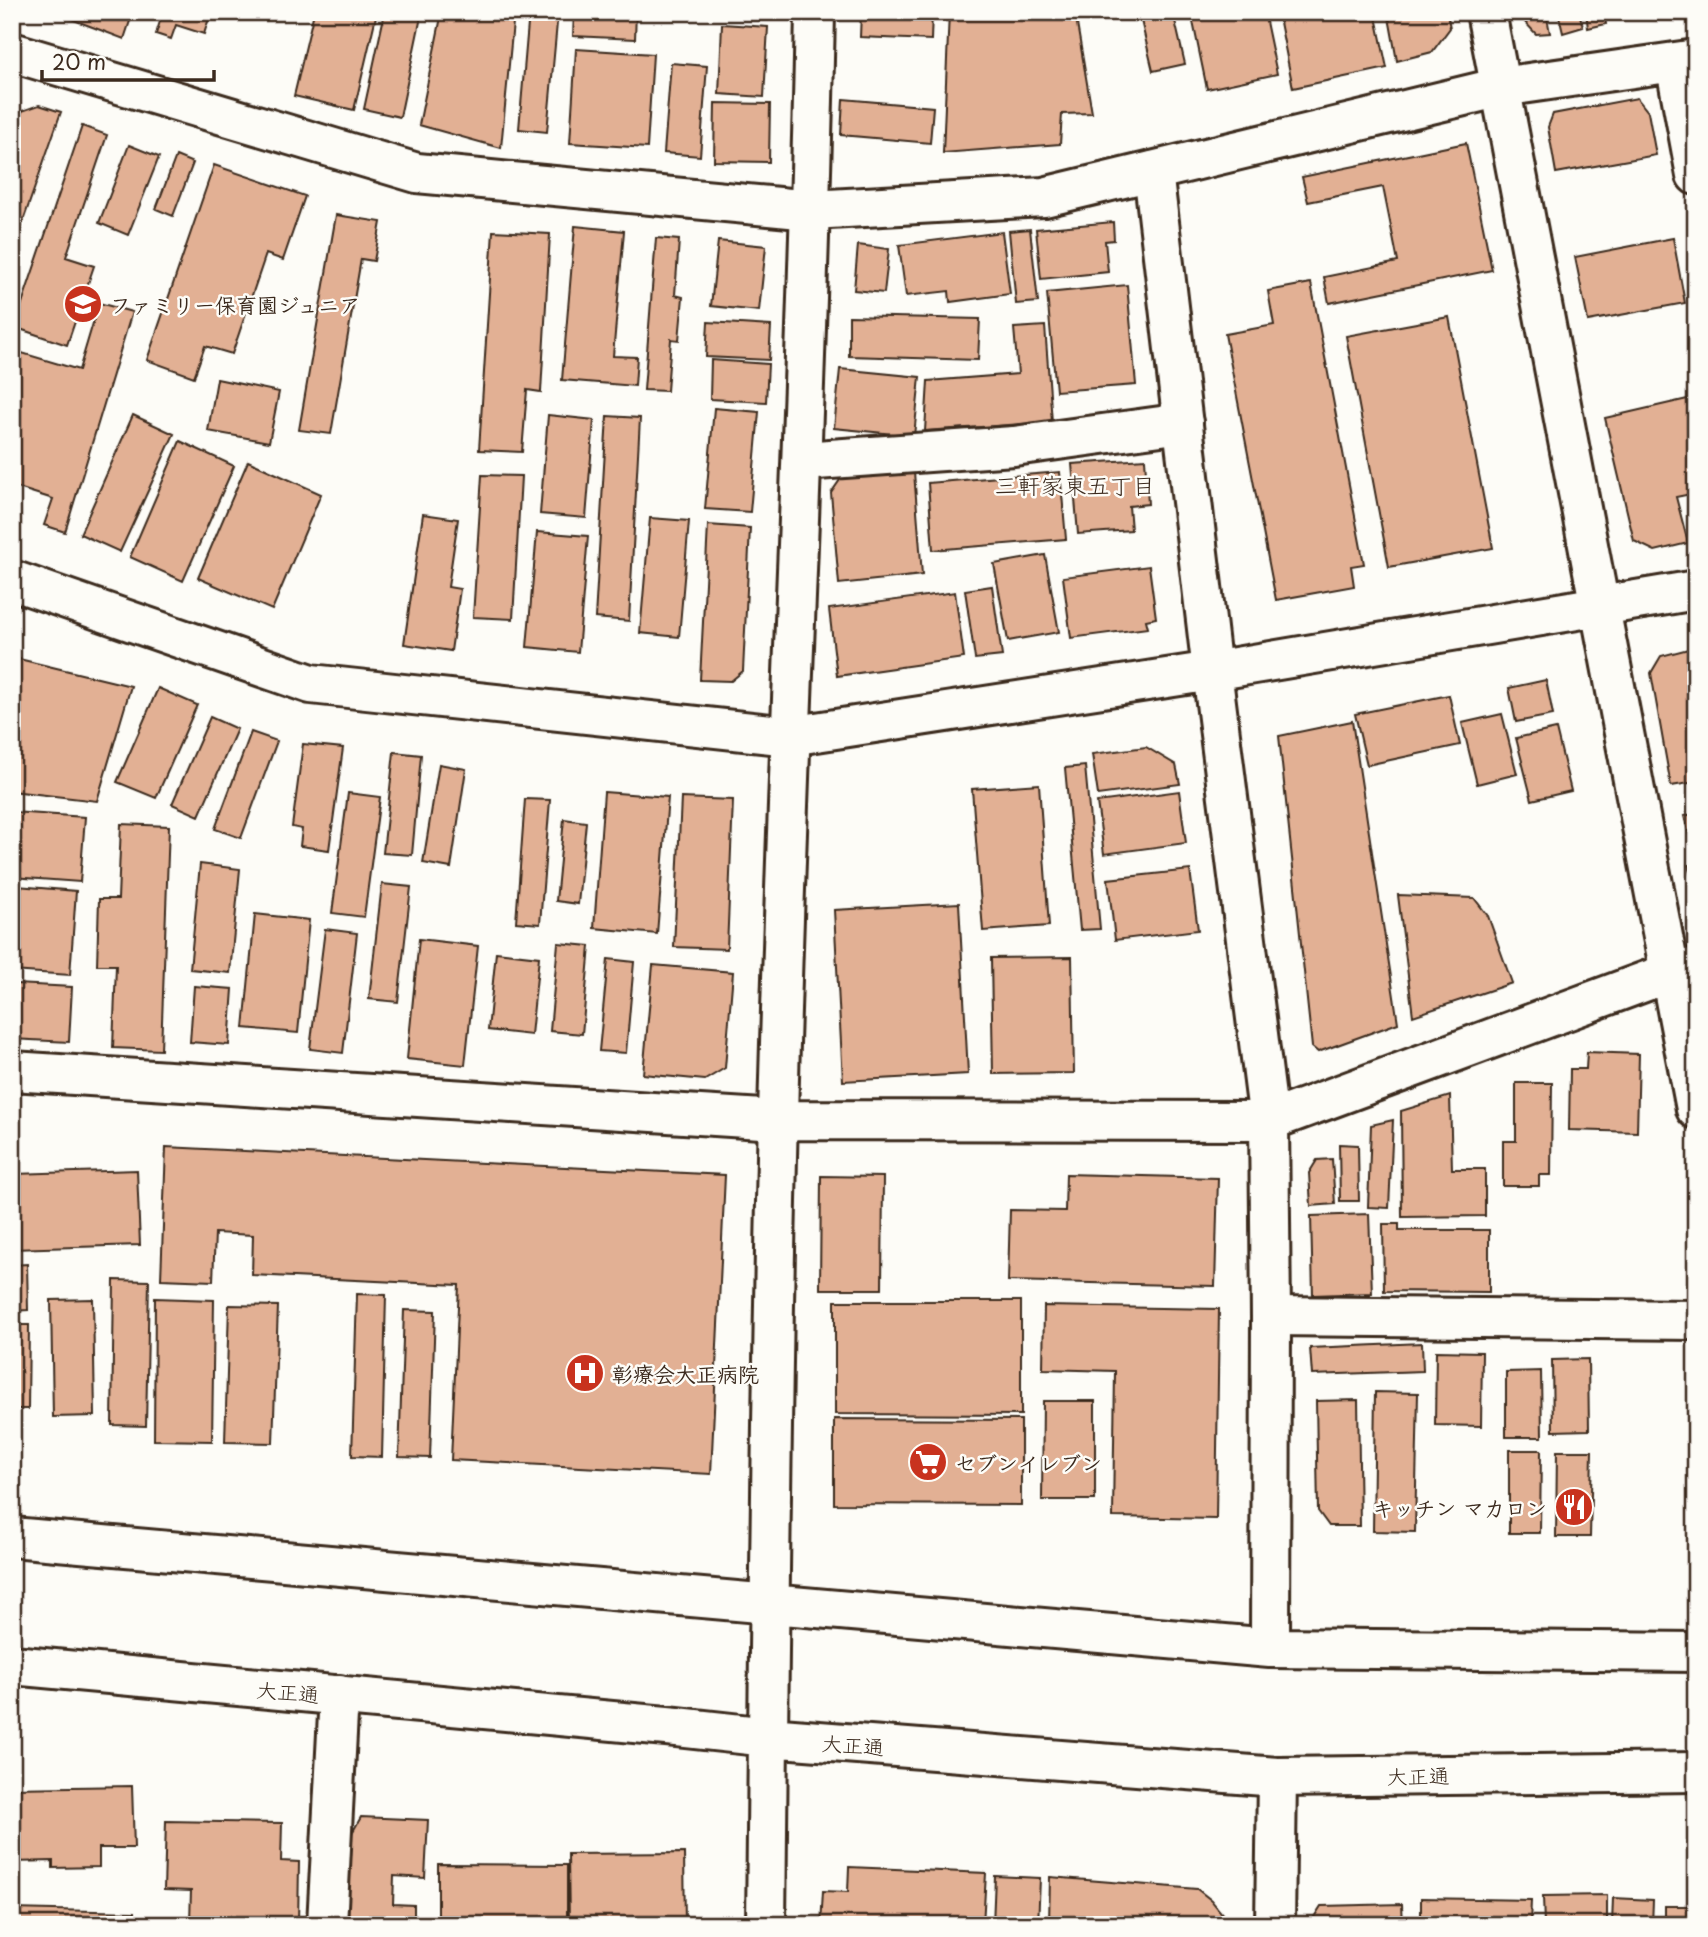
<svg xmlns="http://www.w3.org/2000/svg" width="1708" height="1937" font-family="'Playpen Sans','Klee One',sans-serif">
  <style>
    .building { fill: #e2b094; stroke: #3b2a1e; stroke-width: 2 }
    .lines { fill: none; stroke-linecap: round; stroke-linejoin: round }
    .street-casing { stroke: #3b2a1e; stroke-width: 44 }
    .secondary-casing { stroke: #3b2a1e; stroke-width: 44 }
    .street { stroke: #fdfcf7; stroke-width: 38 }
    .secondary { stroke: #fdfcf7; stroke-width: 38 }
    .labels { text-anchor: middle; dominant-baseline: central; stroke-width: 5; stroke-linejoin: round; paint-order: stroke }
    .poi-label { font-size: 21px; font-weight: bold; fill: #3b2a1e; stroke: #fdfcf7; text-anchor: start }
    .street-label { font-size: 21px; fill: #3b2a1e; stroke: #fdfcf7 }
    .neighbourhood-label { font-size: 23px; fill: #3b2a1e; stroke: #fdfcf7 }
  </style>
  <rect width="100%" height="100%" fill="#fdfcf7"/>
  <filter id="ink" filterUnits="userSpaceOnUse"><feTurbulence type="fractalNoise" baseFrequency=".0143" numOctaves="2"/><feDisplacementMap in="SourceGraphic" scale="14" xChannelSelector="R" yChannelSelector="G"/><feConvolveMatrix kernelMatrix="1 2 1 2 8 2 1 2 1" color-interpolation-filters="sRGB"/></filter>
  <g filter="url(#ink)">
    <path class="building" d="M67,12H133L124,39L66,17Z
      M163,12H211L204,34L176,25L171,39L156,34Z
      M314,12H377L354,110L294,96Z
      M385,12H422L400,117L364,109Z
      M442,12H514L501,148L419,125Z
      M529,12H558L547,132L519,129Z
      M574,12H636L635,39L573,36Z
      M861,12H932L931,40L860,37Z
      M949,12H1075L1092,113L1062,114L1060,144L943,153Z
      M1139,12H1173L1185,64L1153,71Z
      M1191,12H1264L1277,74L1207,89Z
      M1278,12H1375L1387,68L1293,88Z
      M1388,12H1447L1450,28L1432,52L1397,61Z
      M1519,12H1546L1550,33L1536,34L1521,18Z
      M1558,12H1579L1583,27L1563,33Z
      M1586,12H1604L1606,24L1588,28Z
      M722,24L768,27L764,97L719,94Z
      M576,49L653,54L647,148L570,143Z
      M671,63L707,66L700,156L664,153Z
      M1637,98L1648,112L1656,155L1556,173L1548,127L1553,114Z
      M843,99L933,107L930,143L841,135Z
      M715,103L770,104L769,162L714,161Z
      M39,105L61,112L21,227L12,224V140L22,111Z
      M82,126L107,135L66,257L94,266L67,345L14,327Z
      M1466,143L1492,270L1329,303L1324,277L1398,262L1383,187L1308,202L1302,177Z
      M129,145L159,157L128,235L99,223Z
      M176,156L193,163L173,216L156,209Z
      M214,165L305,196L283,260L266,254L232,354L205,346L194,377L147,360Z
      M336,215L381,222L374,261L361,259L331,434L299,430Z
      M1113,222L1114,240L1105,241L1108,272L1041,279L1036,229Z
      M575,226L624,231L613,356L637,357L635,386L562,380Z
      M1030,229L1038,302L1016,304L1009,231Z
      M493,231L550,234L541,392L527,390L522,452L479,450Z
      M1002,232L1010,294L950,302L949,291L906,296L899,245Z
      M656,238L679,240L675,295L683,297L679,340L671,339L667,391L644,390Z
      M1673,238L1685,303L1588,321L1575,257Z
      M718,241L766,246L759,311L711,306Z
      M858,245L889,249L884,293L854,290Z
      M1311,283L1364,564L1351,566L1354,586L1276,600L1225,334L1274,325L1268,291Z
      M1127,285L1136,385L1056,391L1047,293Z
      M99,303L132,312L65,532L44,525L53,499L12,486V350L79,370Z
      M849,316L980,319L978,360L849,356Z
      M1449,317L1493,548L1389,567L1346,336Z
      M708,322L771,326L769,360L706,357Z
      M1045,326L1052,422L925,431L928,381L1018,374L1014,328Z
      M711,360L768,364L766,402L710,399Z
      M840,369L920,377L914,436L834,428Z
      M217,379L279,392L269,442L208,431Z
      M1696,397V493L1676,497L1688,543L1655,551L1634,541L1605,418Z
      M714,408L759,412L750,512L705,509Z
      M133,415L174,434L120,552L80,534Z
      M548,415L594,420L586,518L540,514Z
      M607,416L640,418L629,621L595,618Z
      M180,441L234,466L183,581L130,557Z
      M1145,459L1148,504L1129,506L1131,530L1078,534L1072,464Z
      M248,461L321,494L272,610L198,578Z
      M914,472L922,575L839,584L831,493L842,477Z
      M1060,472L1066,539L933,550L928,483Z
      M482,475L521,476L513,619L473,617Z
      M423,514L458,519L448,587L460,589L451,651L404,644Z
      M650,518L689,521L679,637L640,633Z
      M708,525L750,528L743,671L731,681L700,680Z
      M537,532L588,536L578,652L527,647Z
      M1045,555L1059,632L1008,641L994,564Z
      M1149,566L1156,618L1146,620L1148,628L1071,638L1063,577Z
      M992,586L1002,656L975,659L965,590Z
      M955,592L964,658L837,676L829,609Z
      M1696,647V782L1671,786L1651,673L1661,656Z
      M15,658L131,686L97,801L12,791V667Z
      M1546,680L1553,715L1516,722L1509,688Z
      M158,688L197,705L156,798L117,782Z
      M1449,695L1460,745L1367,765L1355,714Z
      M1502,714L1517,774L1477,784L1462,723Z
      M210,717L237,729L199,816L172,804Z
      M1352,721L1398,1023L1318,1052L1312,1047L1279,736Z
      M1556,729L1571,791L1532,800L1516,738Z
      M251,732L277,741L241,838L215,829Z
      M303,744L343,748L329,850L300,846L302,829L292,827Z
      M1146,747L1176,765L1180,784L1098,795L1092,754Z
      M394,752L421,755L412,855L383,853Z
      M439,764L466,769L451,868L423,863Z
      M1085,766L1100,929L1080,930L1065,768Z
      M1039,784L1049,926L983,931L972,789Z
      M1179,791L1186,843L1104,854L1097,802Z
      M604,792L668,797L657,934L594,928Z
      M348,793L380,797L364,917L332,913Z
      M681,798L733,800L727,949L674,947Z
      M525,799L550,800L540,924L516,922Z
      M12,812L85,817L80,882L12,877Z
      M1696,813V845L1692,846L1684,816Z
      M564,819L586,822L578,904L556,901Z
      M121,824L169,826L161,1050L113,1048L116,965H97L99,899H118Z
      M200,864L240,869L230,973L190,969Z
      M1696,864V894L1688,865Z
      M1190,870L1198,930L1115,940L1108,879Z
      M382,884L411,887L398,1002L369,999Z
      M17,886L76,891L70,975L12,971Z
      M1398,895L1474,898L1488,916L1512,983L1413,1016Z
      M959,903L968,1074L843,1081L834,910Z
      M255,914L309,920L298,1033L244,1028Z
      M325,929L357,933L343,1053L310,1049Z
      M419,939L478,946L465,1065L407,1059Z
      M558,943L590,946L582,1034L550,1031Z
      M496,952L539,957L531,1035L488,1030Z
      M1072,957L1074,1073L993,1074L991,958Z
      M608,959L634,962L626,1053L599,1051Z
      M653,965L733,972L725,1068L705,1080L643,1074Z
      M16,984L72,987L69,1042L12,1039Z
      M194,986L233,989L229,1045L190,1042Z
      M1587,1052L1639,1054L1637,1132L1569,1130L1570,1069H1586Z
      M1516,1083H1552L1551,1175H1539V1186H1503V1141H1516Z
      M1450,1096L1452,1169H1485V1216L1402,1217L1401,1111Z
      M1393,1120L1389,1208L1368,1207L1371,1125Z
      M1339,1144L1358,1145L1359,1201H1340Z
      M166,1147L725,1175L711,1474L451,1460L459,1285L252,1275L253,1235L215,1233L213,1281L161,1279Z
      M12,1150L14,1174L137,1170L140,1245L12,1249Z
      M1332,1159L1335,1204L1311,1206L1309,1173L1317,1160Z
      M1066,1174L1218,1178L1215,1286L1008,1281L1010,1210L1065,1211Z
      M821,1176L883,1177L882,1289H820Z
      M1369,1214L1372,1293L1313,1295L1311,1216Z
      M1383,1224H1399V1230H1489V1292L1384,1291Z
      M27,1264L28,1310L12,1311V1265Z
      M114,1280L149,1281L146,1426L112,1425Z
      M357,1294L386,1295L382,1457L352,1456Z
      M155,1298L214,1300L212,1441L154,1440Z
      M93,1299L95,1416L53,1417L51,1300Z
      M835,1301H1021V1415L835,1414Z
      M229,1305L278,1306L273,1443L225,1442Z
      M1044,1306L1219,1309L1216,1519L1113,1517L1115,1371L1043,1369Z
      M404,1310L435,1311L430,1458L399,1457Z
      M12,1325H29L28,1409H12Z
      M1422,1343L1423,1371L1312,1375L1310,1348Z
      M1436,1351L1482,1352L1481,1426L1435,1425Z
      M1588,1359L1589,1430L1553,1431L1552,1360Z
      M1541,1371L1542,1437H1506V1372Z
      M1375,1392L1418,1393L1415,1532L1373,1531Z
      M1358,1400L1360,1526H1329L1318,1511L1316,1401Z
      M1043,1401H1095V1500H1042Z
      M834,1419L1021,1420V1505L834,1504Z
      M1509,1450H1541L1540,1533H1509Z
      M1557,1451H1592L1590,1537H1556Z
      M132,1786L134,1848H99V1867L53,1868V1861L12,1862V1788Z
      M361,1817L428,1820L425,1878L394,1876L393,1904L414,1905V1922L343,1918L347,1842Z
      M166,1821L282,1823L281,1861L299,1862L298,1925H208V1922L190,1921L191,1891L164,1890Z
      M684,1853L685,1925H569L568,1854Z
      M438,1864L567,1865V1925H438Z
      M849,1867L986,1873L983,1925H821L823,1891L848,1892Z
      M995,1876L1040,1878L1038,1925H993Z
      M1050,1877L1197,1889L1211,1900L1227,1920L1228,1925H1049Z
      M1607,1895V1925H1544L1543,1896Z
      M1421,1898L1531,1900L1530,1925H1421Z
      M1613,1898L1653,1900L1652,1925H1612Z
      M1402,1904L1403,1925H1309L1321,1906Z
      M1665,1906H1696V1925H1665Z
      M12,1909L135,1912V1925H12Z"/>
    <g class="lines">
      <defs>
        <path id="street" d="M12,52L417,173L811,210L1044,197L1501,87L1696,59
          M1675,62L1696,175
          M802,461L1014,446L1183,423
          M12,580L311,684L790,736L1212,671L1696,590
          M1668,973L1696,967
          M12,1071L778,1120
          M1271,1316L1696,1320
          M327,1925L339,1695
          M1275,1925L1277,1777"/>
        <path id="secondary" d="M1486,12L1696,1109
          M1153,171L1212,671L1269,1121L1271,1316L1270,1648
          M778,1120L1269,1121L1668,973
          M12,1537L1270,1648L1696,1652
          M12,1665L677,1727L768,1737L1277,1777L1696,1772
          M766,1925C769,1656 771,1386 778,1117C787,749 808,381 815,12"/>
      </defs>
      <use href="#street" class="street-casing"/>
      <use href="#secondary" class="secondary-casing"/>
      <use href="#street" class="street"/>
      <use href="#secondary" class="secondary"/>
    </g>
  </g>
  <defs>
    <symbol id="school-disc" viewBox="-11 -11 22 22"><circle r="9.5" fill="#c8321e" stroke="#fdfcf7"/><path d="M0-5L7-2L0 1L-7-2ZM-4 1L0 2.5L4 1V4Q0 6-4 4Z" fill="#fff"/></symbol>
    <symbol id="hospital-disc" viewBox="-11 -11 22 22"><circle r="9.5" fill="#c8321e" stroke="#fdfcf7"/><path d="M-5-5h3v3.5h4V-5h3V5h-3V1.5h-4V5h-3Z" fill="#fff"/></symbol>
    <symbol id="supermarket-disc" viewBox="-11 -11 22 22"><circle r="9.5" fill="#c8321e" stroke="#fdfcf7"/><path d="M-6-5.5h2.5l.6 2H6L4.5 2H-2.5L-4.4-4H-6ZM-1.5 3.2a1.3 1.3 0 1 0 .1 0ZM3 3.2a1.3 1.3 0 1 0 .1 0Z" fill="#fff"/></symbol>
    <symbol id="restaurant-disc" viewBox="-11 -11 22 22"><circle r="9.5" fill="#c8321e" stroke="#fdfcf7"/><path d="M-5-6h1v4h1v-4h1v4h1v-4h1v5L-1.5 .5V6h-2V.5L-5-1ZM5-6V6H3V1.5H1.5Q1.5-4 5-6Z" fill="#fff"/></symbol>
  </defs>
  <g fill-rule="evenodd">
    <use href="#school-disc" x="61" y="282" width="44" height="44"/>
    <use href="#hospital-disc" x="563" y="1351" width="44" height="44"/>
    <use href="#supermarket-disc" x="906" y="1440" width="44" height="44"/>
    <use href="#restaurant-disc" x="1552" y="1485" width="44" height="44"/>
  </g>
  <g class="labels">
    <g class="poi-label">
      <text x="110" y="304">ファミリー保育園ジュニア</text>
      <text x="612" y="1373">彰療会大正病院</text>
      <text x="955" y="1462">セブンイレブン</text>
      <text x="1547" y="1507" text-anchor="end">キッチン マカロン</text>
    </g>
    <g class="street-label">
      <text transform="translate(288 1691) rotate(5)">大正通</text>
      <text transform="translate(853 1744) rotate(4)">大正通</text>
      <text transform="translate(1418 1775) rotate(-1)">大正通</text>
    </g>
    <g class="neighbourhood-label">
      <text x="1075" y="484">三軒家東五丁目</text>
    </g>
  </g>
  <rect width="1708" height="1937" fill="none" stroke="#fdfcf7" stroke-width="42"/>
  <rect x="21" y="21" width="1666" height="1895" fill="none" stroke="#3b2a1e" stroke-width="2.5" filter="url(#ink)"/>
  <path d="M42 70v10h172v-10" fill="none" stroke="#3b2a1e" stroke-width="3.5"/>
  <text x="52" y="70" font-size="21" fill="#3b2a1e" stroke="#fdfcf7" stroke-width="5" paint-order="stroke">20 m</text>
</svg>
